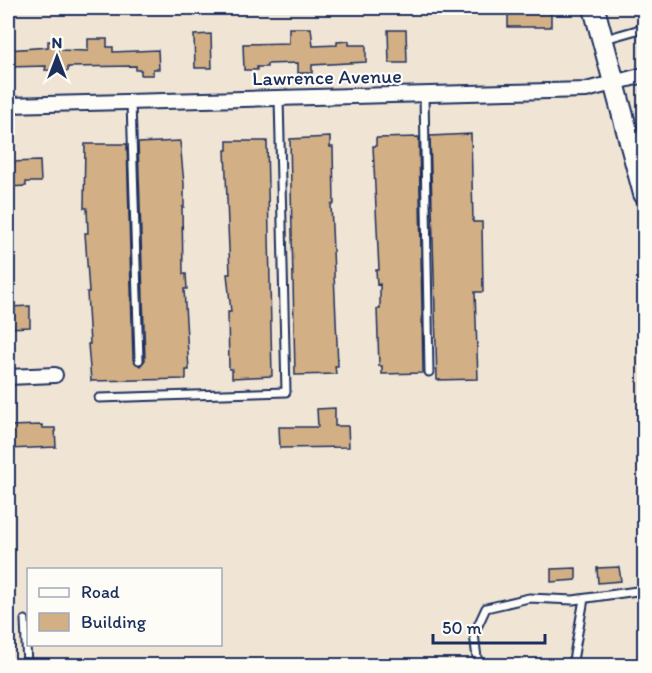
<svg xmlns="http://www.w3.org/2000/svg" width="652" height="673" font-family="Itim,sans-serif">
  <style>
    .building { fill: #d2af84; stroke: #1b2f5e; stroke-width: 1.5 }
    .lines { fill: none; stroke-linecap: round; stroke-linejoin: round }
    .lane-casing { stroke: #1b2f5e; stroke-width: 11 }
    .street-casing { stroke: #1b2f5e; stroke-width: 18 }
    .secondary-casing { stroke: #1b2f5e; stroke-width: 24 }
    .lane { stroke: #fdfcf7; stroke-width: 7 }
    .street { stroke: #fdfcf7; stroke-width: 14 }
    .secondary { stroke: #fdfcf7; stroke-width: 20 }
    .labels { text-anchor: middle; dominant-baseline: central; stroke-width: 4.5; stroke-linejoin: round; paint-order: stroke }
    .street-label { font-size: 20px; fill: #1b2f5e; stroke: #fdfcf7 }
  </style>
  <rect width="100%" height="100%" fill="#f0e5d4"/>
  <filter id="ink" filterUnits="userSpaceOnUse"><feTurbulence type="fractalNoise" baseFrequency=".0167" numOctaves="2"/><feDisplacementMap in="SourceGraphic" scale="12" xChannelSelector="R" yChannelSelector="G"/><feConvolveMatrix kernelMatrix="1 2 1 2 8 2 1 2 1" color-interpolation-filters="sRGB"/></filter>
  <g filter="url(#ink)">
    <path class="building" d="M526,10L551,12V27H508V11Z
      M289,28H311L313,46L337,45V42L349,41V45H366V62L312,65V73H298V63L267,64V67H257V70H244L243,44L289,43Z
      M388,30H406L407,63H389Z
      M211,34L212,68H195L194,35Z
      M88,39H107V47H113V52L158,50L159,69H153V75H141V70H136V66L68,67V71L45,70L46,66L8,67V50L48,47V41L60,42L59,50L88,51Z
      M471,134L473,222H482L483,292H475L478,379L437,380L430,136Z
      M330,137V147H333L334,204H331L338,366H335L336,374L295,375L290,139Z
      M419,137L423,373L382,374V366H379L377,309H380V284L377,285L376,270H379L373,146H376V138Z
      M180,141L184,184V207H182L183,274H186L187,289H184L189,370H186V379L91,381L88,344H90L87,292H89L85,233H88L87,208H84L85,144H127L133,360L140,366L145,360L138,143Z
      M227,141H267L272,376L232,378V369H229L228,312H231L227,274H230L225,150H227Z
      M40,161L41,182H26V186L8,187V162Z
      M30,306V327L8,328V307Z
      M335,408V426H348L349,447L280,448L279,427H318L317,409Z
      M42,425V428H55L56,447L8,449V426Z
      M619,567L621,581L598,583L597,568Z
      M576,568V580L551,582V569Z"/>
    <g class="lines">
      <defs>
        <path id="lane" d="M605,39L644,28
          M424,94L429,372
          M131,102L139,360
          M99,398L286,392L279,98
          M25,620L27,666
          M478,666L474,634L486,608L529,598L573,600L644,590
          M572,666L584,599"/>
        <path id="street" d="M8,105L586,90L644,75
          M8,377L55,375"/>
        <path id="secondary" d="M594,8L644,194"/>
      </defs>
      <use href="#lane" class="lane-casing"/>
      <use href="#street" class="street-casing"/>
      <use href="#secondary" class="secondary-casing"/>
      <use href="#lane" class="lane"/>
      <use href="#street" class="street"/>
      <use href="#secondary" class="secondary"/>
    </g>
  </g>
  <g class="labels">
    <g class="street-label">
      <text transform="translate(327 77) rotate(-1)">Lawrence Avenue</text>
    </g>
  </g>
  <rect width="652" height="673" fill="none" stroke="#fdfcf7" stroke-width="30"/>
  <rect x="15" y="15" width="622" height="643" fill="none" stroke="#1b2f5e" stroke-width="2" filter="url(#ink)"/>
  <rect x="27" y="568" width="195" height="78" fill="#fdfcf7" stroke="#a3aaba" stroke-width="1.5"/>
  <rect x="39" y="588" width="30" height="9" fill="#fdfcf7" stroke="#a3aaba" stroke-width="1.5"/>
  <text x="81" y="598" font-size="18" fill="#1b2f5e">Road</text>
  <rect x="39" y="613" width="30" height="18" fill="#d2af84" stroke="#a3aaba" stroke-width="1.5"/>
  <text x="81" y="628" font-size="18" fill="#1b2f5e">Building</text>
  <g transform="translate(57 57)" stroke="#fdfcf7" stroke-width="4.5" paint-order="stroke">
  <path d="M0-4.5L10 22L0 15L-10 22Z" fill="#1b2f5e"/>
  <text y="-9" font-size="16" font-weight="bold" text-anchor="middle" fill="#1b2f5e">N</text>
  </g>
  <path d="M433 634v9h112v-9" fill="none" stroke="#1b2f5e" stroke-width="3"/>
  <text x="442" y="634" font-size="18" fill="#1b2f5e" stroke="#fdfcf7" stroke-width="4.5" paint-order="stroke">50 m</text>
</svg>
